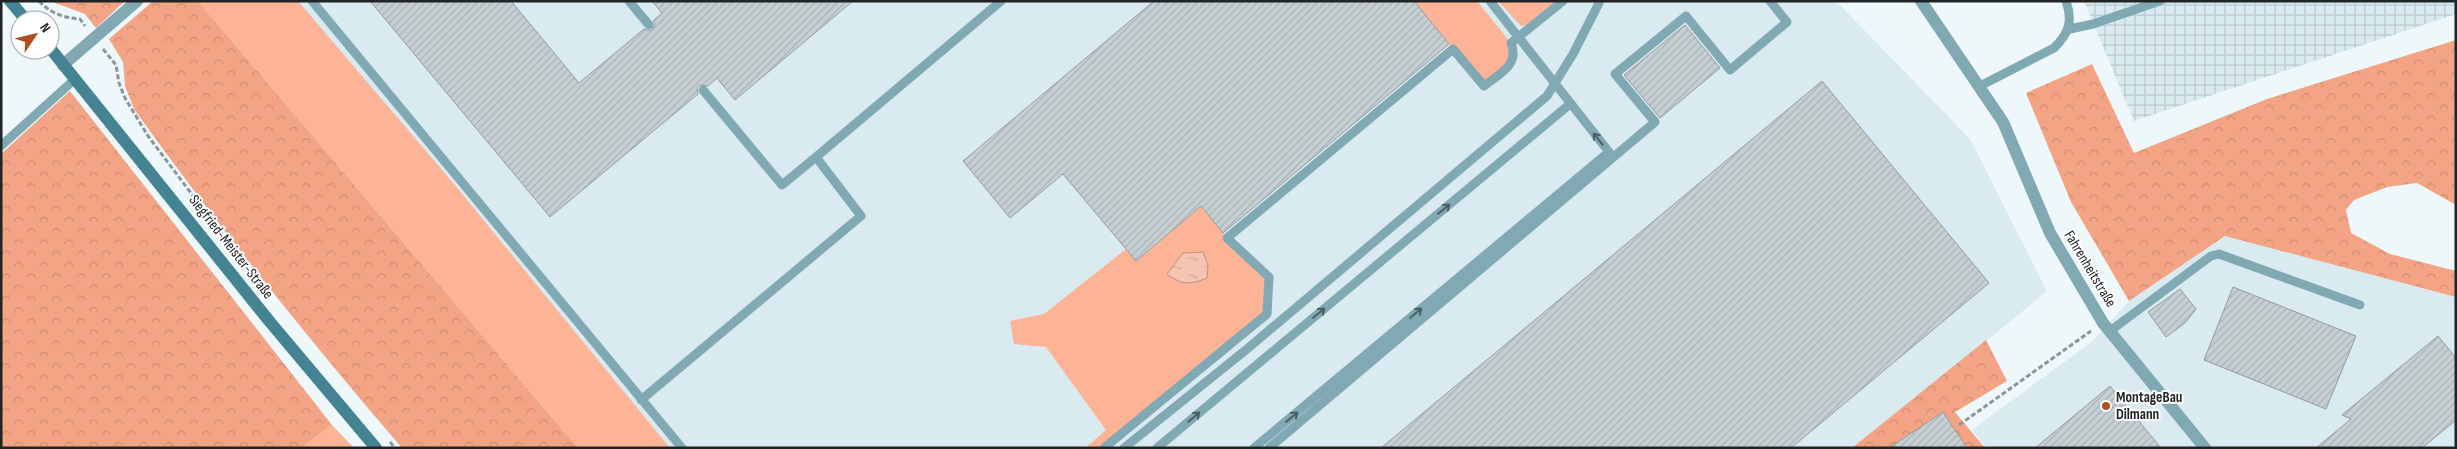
<svg xmlns="http://www.w3.org/2000/svg" width="2457" height="449" font-family="'Sofia Sans Condensed',sans-serif">
  <style>
    .built { fill: #d9ebf0 }
    .industrial { fill: url(#industrial-grid) }
    .grass { fill: #fdb395 }
    .forest { fill: url(#forest-crowns) }
    .water { fill: url(#water-ripples); stroke: #b59587 }
    .building { fill: url(#building-hatch); stroke: #949c9f }
    .lines { fill: none; stroke-linecap: round; stroke-linejoin: round }
    .path { stroke: #8e9597; stroke-width: 3; stroke-dasharray: 5 2.5; stroke-linecap: butt }
    .lane { stroke: #80a9b3; stroke-width: 9 }
    .street { stroke: #80a9b3; stroke-width: 12 }
    .secondary { stroke: #438392; stroke-width: 12 }
    .oneway { stroke: #4b6065 }
    .poi-dot { fill: #b34e1d; stroke: #fff; stroke-width: 2 }
    .labels { text-anchor: middle; dominant-baseline: central; stroke-width: 4; stroke-linejoin: round; paint-order: stroke }
    .street-label { font-size: 15px; fill: #202425; stroke: #fff }
    .poi-label { font-size: 15px; font-weight: bold; fill: #202425; stroke: #fff; text-anchor: start }
  </style>
  <defs>
    <pattern id="industrial-grid" width="8" height="8" patternUnits="userSpaceOnUse" patternTransform="scale(1.25)"><rect width="8" height="8" fill="#d9ebf0"/><path d="M0 4h8M4 0v8" fill="none" stroke="#bac9ce"/></pattern>
    <pattern id="forest-crowns" width="20" height="18" patternUnits="userSpaceOnUse" patternTransform="scale(1.25)"><rect width="20" height="18" fill="#f2a485"/><path d="M2 6a3 3 0 1 1 6 0M12 15a3 3 0 1 1 6 0" fill="none" stroke="#cf8d73"/></pattern>
    <pattern id="water-ripples" width="26" height="14" patternUnits="userSpaceOnUse" patternTransform="scale(1.25)"><rect width="26" height="14" fill="#f5c5b1"/><path d="M2 4q2-2 4 0t4 0M15 11q2-2 4 0t4 0" fill="none" stroke="#d2a998"/></pattern>
    <pattern id="building-hatch" width="6" height="6" patternUnits="userSpaceOnUse" patternTransform="scale(1.25)"><rect width="6" height="6" fill="#c6cfd2"/><path d="M-1 1l2-2M0 6l6-6M5 7l2-2" fill="none" stroke="#aab2b4"/></pattern>
  </defs>
  <rect width="100%" height="100%" fill="#eef7fa"/>
  <path class="built" d="M204,1H1836L1970,139L2047,291L1856,448H587Z
    M2225,236L2456,297V448H1987L1972,430L2094,340L2129,301Z"/>
  <path class="industrial" d="M2084,1H2456V14L2134,121Z"/>
  <path class="grass" d="M198,1H298L454,184L670,448H578Z
    M1414,1H1477L1511,43L1510,66L1484,86Z
    M1498,1H1563L1532,25L1521,26Z
    M1201,206L1227,238L1269,277L1267,314L1104,448H1085L1106,430L1046,347L1014,344L1010,321L1044,314L1126,249L1136,261Z
    M332,425L354,448H301Z"/>
  <path class="forest" d="M50,1H125L96,28L85,14Z
    M153,1H198L578,448H402C308,339 218,226 134,109L125,86L123,62L109,39Z
    M2456,40V205L2417,183L2387,187L2354,200L2346,210L2351,233L2390,254L2456,271V297L2225,236L2129,301L2071,202L2026,93L2092,64L2134,153L2267,99Z
    M70,91L332,425L301,448H1V154Z
    M1986,340L2007,381L1955,412L1985,448H1852Z"/>
  <path class="water" d="M1203,252L1208,265L1207,278C1190,285 1182,285 1167,274L1183,253Z"/>
  <path class="building" d="M370,1H511L579,83L644,29L650,31L653,29L655,24L653,21L662,13L652,1H853L735,100L717,78L708,86L699,85L697,88L698,94L550,217Z
    M1154,1H1414L1449,44L1223,233L1201,206L1136,261L1063,174L1010,218L963,161Z
    M1685,25L1720,68L1660,118L1624,75Z
    M1822,81L1989,283L1791,448H1381Z
    M2233,287L2356,336L2326,409L2204,360Z
    M2180,289L2196,309L2185,323L2166,337L2148,312Z
    M2438,336L2456,358V420L2422,448H2316L2351,419L2342,415Z
    M2110,386L2161,448H2035Z
    M1943,412L1967,448H1889Z"/>
  <g class="lines">
    <path class="path" d="M39,1C50,13 64,18 80,19L85,26
      M103,49L116,65L119,83L125,98L148,136L236,253
      M1959,425L2091,331
      M390,442L395,448"/>
    <path class="lane" d="M312,1L682,448
      M629,1L649,25
      M2070,29L2093,24L2160,1
      M1980,86L2054,48C2069,33 2073,22 2066,1
      M703,90L782,185L816,157
      M1,146L75,79
      M2110,331L2211,256L2219,254L2360,305
      M641,400L861,216L816,157L1001,1
      M1104,448L1267,314L1269,277L1227,238L1453,49L1484,86C1499,74 1520,65 1511,43L1563,1
      M1124,448L1247,349L1547,96L1573,54L1600,1
      M1157,448L1570,104
      M1254,448L1609,152L1490,1
      M1269,448L1655,122L1615,74L1686,16L1730,70L1787,22L1770,1"/>
    <path class="street" d="M1921,1L2003,122L2050,233L2103,323L2205,448
      M63,65L137,1"/>
    <path class="secondary" d="M10,1L26,20
      M50,48L270,322L376,448"/>
  </g>
  <defs><path id="oneway-shaft" d="M-6 0H5M1.5-3L5.5 0L1.5 3" fill="none" stroke-width="1.6" stroke-linecap="round" stroke-linejoin="round" transform="scale(1.25)"/></defs>
  <g class="oneway">
    <use href="#oneway-shaft" transform="translate(1598 139) rotate(-129)"/>
    <use href="#oneway-shaft" transform="translate(1444 209) rotate(-40)"/>
    <use href="#oneway-shaft" transform="translate(1319 313) rotate(-40)"/>
    <use href="#oneway-shaft" transform="translate(1416 313) rotate(-40)"/>
    <use href="#oneway-shaft" transform="translate(1194 417) rotate(-40)"/>
    <use href="#oneway-shaft" transform="translate(1292 417) rotate(-40)"/>
  </g>
  <circle class="poi-dot" cx="2106" cy="406" r="5"/>
  <g class="labels">
    <g class="street-label">
      <text transform="translate(231 247) rotate(52)">Siegfried-Meister-Straße</text>
      <text transform="translate(2090 269) rotate(59)">Fahrenheitstraße</text>
    </g>
    <g class="poi-label">
      <text x="2116" y="397">MontageBau<tspan x="2116" dy="17">Dilmann</tspan></text>
    </g>
  </g>
  <rect width="2457" height="449" fill="none" stroke="#202425" stroke-width="5"/>
  <g transform="translate(35 35) rotate(55)"><circle r="24" fill="#ffffff" stroke="#a6a7a8"/>
  <path d="M0-4L9 19L0 12L-9 19Z" fill="#b34e1d"/>
  <text y="-8" font-size="14" font-weight="bold" text-anchor="middle" fill="#202425">N</text>
  </g>
</svg>
